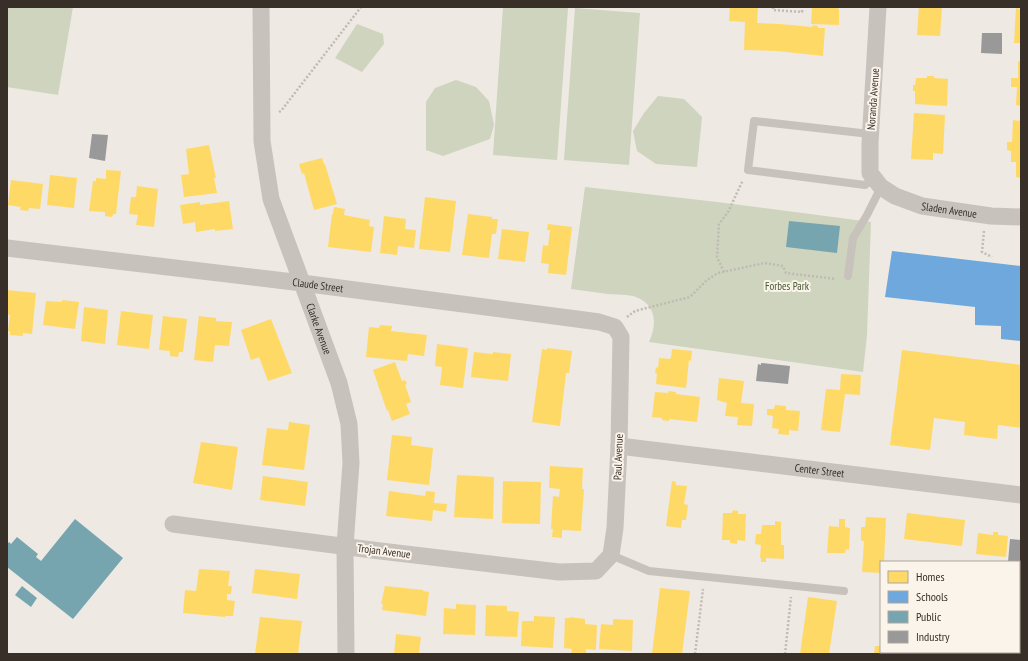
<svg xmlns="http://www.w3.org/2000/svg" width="1028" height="661" font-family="'PT Sans Narrow',sans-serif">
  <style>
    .green { fill: #ced4bd }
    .homes { fill: #ffd966 }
    .schools { fill: #6fa8dc }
    .public { fill: #76a5af }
    .industry { fill: #999 }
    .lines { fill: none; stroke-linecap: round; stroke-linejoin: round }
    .path { stroke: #c0bab4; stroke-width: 2.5; stroke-dasharray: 2 2; stroke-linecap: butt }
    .lane { stroke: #c7c2bc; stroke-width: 8 }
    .street { stroke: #c7c2bc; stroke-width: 17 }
    .labels { text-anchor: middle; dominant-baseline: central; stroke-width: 4; stroke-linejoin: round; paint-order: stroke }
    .street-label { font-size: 11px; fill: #382f29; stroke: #faf4eb }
    .park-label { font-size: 11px; fill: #45562d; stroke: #faf4eb }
  </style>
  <rect width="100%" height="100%" fill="#eee9e2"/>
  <path class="green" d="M7,7H73L58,95L7,87Z
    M503,7L568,8L557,160L493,155Z
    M575,8L640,13L629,165L564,160Z
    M357,24L383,34L384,44L362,72L335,58Z
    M456,80L476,87L489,101L494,125L490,139L443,156L426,150V102L435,88Z
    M658,96L684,99L702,117L697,167L656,164L637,151L633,131L644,113Z
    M585,187L717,202L871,222L867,335L863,372L649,342C657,325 657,305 636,297C628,294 617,295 608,294C596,292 583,291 571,289Z"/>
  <path class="homes" d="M730,7H758L757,23L780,24L812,27L813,25L818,26V28H825L823,56L777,51L744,50L745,22L729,21Z
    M812,7H838V9H839V25L811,24Z
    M919,7H942L940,36L917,35Z
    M1016,8L1021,9V43H1014Z
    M1018,61L1021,62V106L1016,105L1017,87H1011V78H1018Z
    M927,76H934V78L948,79L947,106L915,104V91H913V85H915L916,78H927Z
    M914,113L945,115L943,154L933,153V160L911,159Z
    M1013,120L1021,121V178L1016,177V162H1011V151L1007,150V142H1012Z
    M209,145L216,178H214L217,193L184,197L181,175L189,174L186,149Z
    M322,158L324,164H325L337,204L314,210L304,173L302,174L299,164Z
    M106,170L121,171L116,214H113V216L111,217L105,216V212L89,211L93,181H96V178L106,179Z
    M50,175L77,178L74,208L47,205Z
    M11,180L43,184L40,209L29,208L28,211L20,210L21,207L8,205Z
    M137,186L158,189L154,227L136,225L138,215L129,214L131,197H136Z
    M425,197L456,201L450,252L419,249Z
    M229,201L233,229L215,231V229L196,232L195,222L183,224L180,205L200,202V205Z
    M334,207L345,209L344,215L370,220L369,226L374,227L371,252L328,247L332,214H333Z
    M468,214L492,217V219H498L496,234H492L489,258L462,255Z
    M384,216L406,219L405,229L416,230L414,248L398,246L397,255L380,253Z
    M548,224L572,227L566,275L548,273L549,264L541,263L543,245L548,246L550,230H547Z
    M502,229L529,232L525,262L498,259Z
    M7,290L36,293L32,334L23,333V336L10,335V331H8L10,315L7,314Z
    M62,300L79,302L75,329L43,325L46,301L62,302Z
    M84,307L108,310L105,344L81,341Z
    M121,311L153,315L149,349L117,345Z
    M163,316L187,319L183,352H179L178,357L170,356V351L159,350Z
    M199,316L216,318V321L232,322L229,346L215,345L213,362L194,360Z
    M271,319L292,373L268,381L259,357L251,360L241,330Z
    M380,325L392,326L391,331L427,335L424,356L408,354L407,361L366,357L369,327L379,328Z
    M437,344L468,348L463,388L440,385L442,367L435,366Z
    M547,348L572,351L569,373H566L560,426L532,422L542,349L547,350Z
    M672,349L692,351L691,361L689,360L686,388L656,384L657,373H655L656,367L658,368L659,358L670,359V358H671Z
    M902,350L1021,365V428L998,425L997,439L964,435L965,422L934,418L930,450L890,445Z
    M474,352L493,354V352L511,354L508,381L471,377Z
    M395,362L402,381L405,380L407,384L405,385L411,402L406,404L410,414L392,421L388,410L387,411L373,370Z
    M841,374L861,375L860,395L845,394L840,432L821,430L826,389L840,390Z
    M719,378L744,381L741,403L754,404L752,426L737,425L738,417L725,416L727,403L717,400Z
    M669,391L676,392V394L700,397L697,422L669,419V421L662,420V418L652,417L655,392L668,393Z
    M775,405L786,406V410L800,411L798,431L789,430V435L778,434L779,429L772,428L773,416L767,415V409H774Z
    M289,422L310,425L304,470L262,465L267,428L288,430Z
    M392,435L412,437L411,445L433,448L429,485L387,480Z
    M201,442L238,447L232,490L193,483Z
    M550,466L583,468L582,489H584L581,531L562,530V538L552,537L553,529H551L553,496L559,497L560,489L549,488Z
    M457,475L494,477L493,519L454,517Z
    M263,476L308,482L305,506L260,500Z
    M503,481L541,482L540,524L502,523Z
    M672,481L676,482V485L687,486L684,504L688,505L686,520H682L681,528L666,526Z
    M389,491L425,496L426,491L435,492L434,503L447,504L446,512L433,510L432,521L386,516Z
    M733,510L738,511V514H746L745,541L737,540V544L730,543V540H722L723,513H732Z
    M907,513L965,520L962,546L904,539Z
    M866,517L886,518L884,562H881V573L862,572L864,541H861V527H865Z
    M839,519H845V527L850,528L849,550L846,549L845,553H827L829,526L839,527Z
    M775,521L781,522V545H784V559L766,558V562H761V558H760L761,545L755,544L756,534H761L762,525H775Z
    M993,532H998V535L1008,536L1006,557L976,554L978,533L993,535Z
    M199,569L230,571L228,586H232L231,594H227V600L235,601L233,616H225V617L183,613L185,590L196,591Z
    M255,569L300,574L297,599L252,593Z
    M385,586L423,590V591L429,592L426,616L382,610L383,604H381Z
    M660,588L690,591L682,654H652Z
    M808,597L837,601L829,654H800Z
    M456,604L476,605L475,635L443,634L444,608L456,609Z
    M486,605L507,606V611L519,612L517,637L485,636Z
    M534,616L555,617L553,648L521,646L522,621H534Z
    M260,617L302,621L298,654H255Z
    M570,617L585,619V624L597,625L596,650L586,649V654H571L572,649L564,648L565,618H570Z
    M613,619L633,620L632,651L599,649L601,624L613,625Z
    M396,634L421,637L419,654H394Z
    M1019,645H1021V654H874L875,646H881V652L931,653L1019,652Z"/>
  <path class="schools" d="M892,251L1021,266V341L1001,339V326L975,325V307L885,297Z"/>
  <path class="public" d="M789,221L840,226L837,253L786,247Z
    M75,519L123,558L73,619L7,567V544L9,542L11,544L17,537L38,554L36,557L41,561Z
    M22,586L37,598L31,607L15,595Z"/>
  <path class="industry" d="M982,33H1002V54L981,53Z
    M92,134L108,135L105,161L89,158Z
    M761,363L790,366L788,384L756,381L758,364L761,365Z
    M1010,539L1021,540V565L1019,564V562H1008Z"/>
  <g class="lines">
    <path class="path" d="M773,7V10L802,12V7
      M279,112L281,111L361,7
      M984,231L982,252L992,257
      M724,272L717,257L719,224L728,212L743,180
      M627,317L635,311L690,297L707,280L718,273L765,263L783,266L786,273L836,279
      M695,654L703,589
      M785,654L791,597"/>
    <path class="lane" d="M870,134L754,121L748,170L865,185L874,178
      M848,276L853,238L867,215L881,187
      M611,555L649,571L844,591"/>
    <g class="street">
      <path id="s1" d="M261,7L262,141L271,199L339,383L349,424L351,463L345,546L346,654"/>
      <path id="s2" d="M878,7L870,143V173L881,187L895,196L922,206L991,216L1021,217"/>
      <path id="s3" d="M7,248L302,283L577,319L599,322L615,327L621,337L619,446L615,528L611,555L596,571L559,572L372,550L173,524"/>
      <path id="s4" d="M619,446L1021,495"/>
    </g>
  </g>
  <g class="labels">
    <g class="street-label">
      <text transform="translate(873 99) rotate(-86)">Noranda Avenue</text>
      <text stroke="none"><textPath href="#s2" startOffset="257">Sladen Avenue</textPath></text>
      <text stroke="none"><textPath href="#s3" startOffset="313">Claude Street</textPath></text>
      <text stroke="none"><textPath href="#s1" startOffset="331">Clarke Avenue</textPath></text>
      <text transform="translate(618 457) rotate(-88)">Paul Avenue</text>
      <text stroke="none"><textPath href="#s4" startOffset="202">Center Street</textPath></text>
      <text transform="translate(384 551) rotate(7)">Trojan Avenue</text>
    </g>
    <g class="park-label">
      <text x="787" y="286">Forbes Park</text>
    </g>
  </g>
  <rect width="1028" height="661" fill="none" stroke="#382f29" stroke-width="16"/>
  <rect x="880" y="561" width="140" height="92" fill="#faf4eb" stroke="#aca59d"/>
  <rect x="888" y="571" width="20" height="12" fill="#ffd966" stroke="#aca59d"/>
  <text x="916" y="581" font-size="12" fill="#382f29">Homes</text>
  <rect x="888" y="591" width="20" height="12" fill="#6fa8dc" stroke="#aca59d"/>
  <text x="916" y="601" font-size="12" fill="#382f29">Schools</text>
  <rect x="888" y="611" width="20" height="12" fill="#76a5af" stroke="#aca59d"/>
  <text x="916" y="621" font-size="12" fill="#382f29">Public</text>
  <rect x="888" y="631" width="20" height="12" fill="#999999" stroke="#aca59d"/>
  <text x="916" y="641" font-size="12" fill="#382f29">Industry</text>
</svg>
